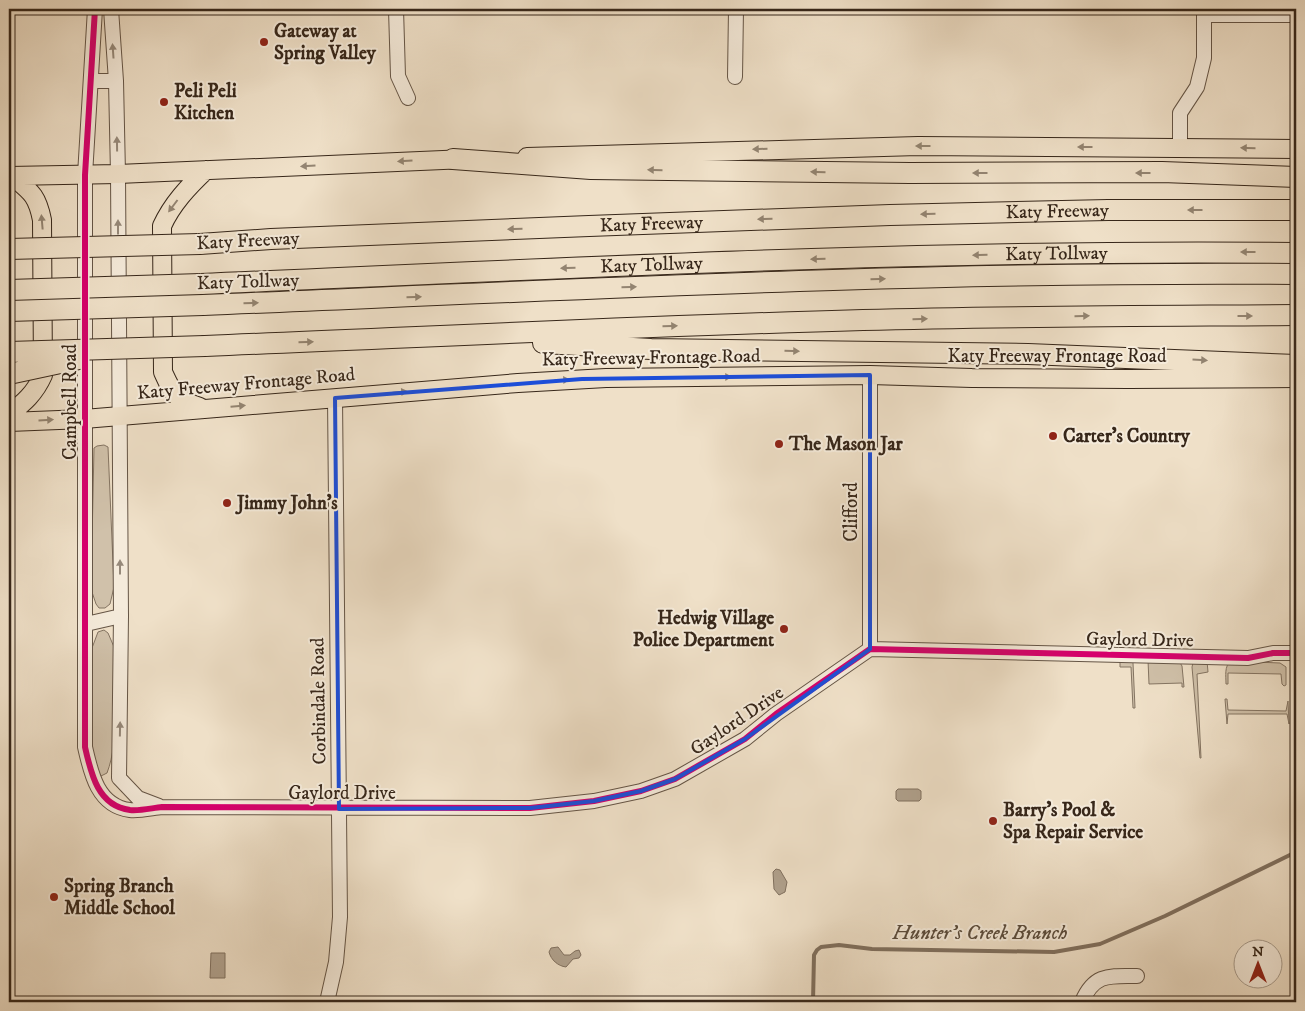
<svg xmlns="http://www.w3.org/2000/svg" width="1305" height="1011" font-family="'IM FELL DW Pica',serif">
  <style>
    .green { fill: #d0c1aa; stroke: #847462 }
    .water { fill: #b0a18d; stroke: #80705f }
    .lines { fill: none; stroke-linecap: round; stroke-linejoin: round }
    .stream { stroke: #80705f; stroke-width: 4 }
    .minor-casing { stroke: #655546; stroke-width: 16 }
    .major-casing { stroke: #37271a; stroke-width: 20 }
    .highway-casing { stroke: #37271a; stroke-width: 22 }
    .minor { stroke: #f5ebdb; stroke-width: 14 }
    .major { stroke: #efe0c8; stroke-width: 18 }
    .highway { stroke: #efe0c8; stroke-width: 20 }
    .highway-bridge-casing { stroke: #37271a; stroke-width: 22; stroke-linecap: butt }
    .highway-bridge { stroke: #efe0c8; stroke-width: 20 }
    .cycleway-casing { stroke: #f5ebdb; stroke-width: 9 }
    .cycleway { stroke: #d6006c; stroke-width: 6 }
    .oneway { fill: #96897a }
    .oneway2 { fill: #938471 }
    .marked { fill: none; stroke: #1d4ed8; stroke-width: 4; stroke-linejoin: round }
    .poi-dot { fill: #8f2418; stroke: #f5ebdb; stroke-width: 2 }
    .labels { text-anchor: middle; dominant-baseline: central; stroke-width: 4; stroke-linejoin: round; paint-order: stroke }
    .poi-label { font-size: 19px; font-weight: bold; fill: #37271a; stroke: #f5ebdb; text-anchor: start }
    .street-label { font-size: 19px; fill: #37271a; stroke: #f5ebdb }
    .water-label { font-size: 20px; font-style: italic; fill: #5b4c3c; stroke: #f5ebdb }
  </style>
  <rect width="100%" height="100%" fill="#efe0c8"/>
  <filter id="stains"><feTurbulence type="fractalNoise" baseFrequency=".004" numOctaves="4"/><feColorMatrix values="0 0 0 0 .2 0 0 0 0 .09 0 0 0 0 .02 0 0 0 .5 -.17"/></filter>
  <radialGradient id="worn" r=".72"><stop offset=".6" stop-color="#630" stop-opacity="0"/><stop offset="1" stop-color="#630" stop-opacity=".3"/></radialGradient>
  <path class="green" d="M104,445L108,447L114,587L110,604L105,608H99L96,604L91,589L94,448L97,446Z
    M104,630L108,633L114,647C115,685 120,739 107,773L101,776L97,773L89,743L92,648L98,632Z
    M1132,659L1133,663L1135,708H1133L1131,667H1120V662Z
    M1148,660L1179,661L1182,666L1184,687H1182V683L1149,684Z
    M1207,661L1208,672L1197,674L1201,758H1200L1192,667L1193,663Z
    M1231,661L1280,663L1286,667V685L1284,686L1282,684L1281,674L1228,673V684H1226C1226,676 1224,666 1231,661Z
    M1225,699H1227L1228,710L1286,711L1288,701L1289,724L1287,714H1228L1227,724Z"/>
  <path class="water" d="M898,789H918L921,791V799L919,801H898L896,799V791Z
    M776,869L780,870L787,882L785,892L779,895L774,889L773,872Z
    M558,947L564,955H570L575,951L579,950L581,955L579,958L573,959L566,967C558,966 551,960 549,952L551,948Z
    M211,953H225V978H210Z"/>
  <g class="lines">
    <path class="stream" d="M813,1002L814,955L817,950L821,947L839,945L872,949L1054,952L1100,944L1165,916L1296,852"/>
    <defs>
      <path id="minor" d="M95,9L85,175V747C91,774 98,806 130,810C140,811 152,808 162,807L530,808L594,801L641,791L675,779L745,739L776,714L870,649L1248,658L1273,653H1296
        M111,9L116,81L118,174L121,616L119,778
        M396,9L398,76L408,98
        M1204,15H1296
        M735,77L736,9
        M91,81H116
        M1180,148V113L1197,87L1204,58V9
        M86,624L121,616
        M870,649V375
        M119,778L138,798L159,806
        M327,1002L336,962L340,917L335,398
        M1082,1002C1094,973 1110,976 1137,976"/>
      <path id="major" d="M527,157L918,146L1296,149
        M9,176L118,174L466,159
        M200,407C175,399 174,396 163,372L162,226C172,204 188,187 206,170
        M9,414C24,403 35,393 43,375L42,220C37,195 31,192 12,176
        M9,422L84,419L518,383L606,378L870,375L972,378L1128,379L1296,378"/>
      <g id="highway">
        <path d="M453,159L591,169L910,173L1162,172L1296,177"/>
        <path id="s1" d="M200,244L271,239L589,226L890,215L1108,210H1296"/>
        <path id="s2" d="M201,284C566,268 931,249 1296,253"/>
        <path d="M203,305C567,290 931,271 1296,274"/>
        <path d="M543,343L651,349L1028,354L1296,365"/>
        <path d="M205,346C424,337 643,326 863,320C1007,316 1152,316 1296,315"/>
      </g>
    </defs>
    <use href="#minor" class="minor-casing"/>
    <use href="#major" class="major-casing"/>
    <use href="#highway" class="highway-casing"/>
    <use href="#minor" class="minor"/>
    <use href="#major" class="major"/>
    <use href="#highway" class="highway"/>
    <defs>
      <path id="highway-bridge" d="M9,249L200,244
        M9,290L201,284
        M9,311L203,305
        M9,352L205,346
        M9,374L79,359"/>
    </defs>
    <use href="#highway-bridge" class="highway-bridge-casing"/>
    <use href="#highway-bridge" class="highway-bridge"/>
    <defs>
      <path id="cycleway" d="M95,9L85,175V747C91,774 98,806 130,810C140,811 152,808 162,807L530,808L594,801L641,791L675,779L745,739L776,714L870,649L1248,658L1273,653H1296"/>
    </defs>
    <use href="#cycleway" class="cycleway-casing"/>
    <use href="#cycleway" class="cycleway"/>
  </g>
  <defs><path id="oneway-solid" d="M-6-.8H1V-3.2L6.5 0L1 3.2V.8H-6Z" transform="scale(1.25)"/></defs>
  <g class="oneway">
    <use href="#oneway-solid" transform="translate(113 51) rotate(-94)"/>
    <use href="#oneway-solid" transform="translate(117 144) rotate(-91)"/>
    <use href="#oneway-solid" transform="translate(118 227) rotate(-90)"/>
    <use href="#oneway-solid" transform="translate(120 567) rotate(-90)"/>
    <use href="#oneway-solid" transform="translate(120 729) rotate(-89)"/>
  </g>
  <g class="oneway2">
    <use href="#oneway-solid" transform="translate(923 146) rotate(-180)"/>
    <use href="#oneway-solid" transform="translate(1085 147) rotate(-180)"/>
    <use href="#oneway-solid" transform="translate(1248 148) rotate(-179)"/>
    <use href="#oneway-solid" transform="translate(760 149) rotate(178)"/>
    <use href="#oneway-solid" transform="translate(405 161) rotate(177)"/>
    <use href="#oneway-solid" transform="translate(308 166) rotate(177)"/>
    <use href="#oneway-solid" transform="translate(655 170) rotate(-179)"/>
    <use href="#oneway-solid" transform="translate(818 172) rotate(-179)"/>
    <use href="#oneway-solid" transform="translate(980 173) rotate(180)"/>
    <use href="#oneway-solid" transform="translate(1143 173) rotate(180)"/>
    <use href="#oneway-solid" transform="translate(173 206) rotate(127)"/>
    <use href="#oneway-solid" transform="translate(1195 210) rotate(180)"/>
    <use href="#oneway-solid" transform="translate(928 214) rotate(178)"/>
    <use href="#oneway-solid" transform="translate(765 219) rotate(178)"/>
    <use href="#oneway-solid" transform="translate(42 222) rotate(-95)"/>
    <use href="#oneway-solid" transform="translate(515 229) rotate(178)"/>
    <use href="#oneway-solid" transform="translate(1248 252) rotate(-180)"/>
    <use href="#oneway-solid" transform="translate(980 255) rotate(179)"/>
    <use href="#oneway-solid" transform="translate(818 259) rotate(179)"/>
    <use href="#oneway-solid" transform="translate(568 268) rotate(178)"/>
    <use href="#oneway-solid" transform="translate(878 279) rotate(-1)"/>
    <use href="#oneway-solid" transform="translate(629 287) rotate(-2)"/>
    <use href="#oneway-solid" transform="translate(414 297) rotate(-2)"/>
    <use href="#oneway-solid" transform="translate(251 303) rotate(-2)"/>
    <use href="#oneway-solid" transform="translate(1082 316) rotate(-1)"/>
    <use href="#oneway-solid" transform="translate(1245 316)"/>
    <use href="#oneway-solid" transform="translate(920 319) rotate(-1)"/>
    <use href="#oneway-solid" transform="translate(670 326) rotate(-2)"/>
    <use href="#oneway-solid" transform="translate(306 342) rotate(-2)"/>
    <use href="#oneway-solid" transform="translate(792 351) rotate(1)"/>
    <use href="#oneway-solid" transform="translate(1200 360) rotate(3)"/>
    <use href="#oneway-solid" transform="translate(724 377) rotate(-1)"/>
    <use href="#oneway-solid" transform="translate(562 380) rotate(-3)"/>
    <use href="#oneway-solid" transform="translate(400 392) rotate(-5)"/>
    <use href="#oneway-solid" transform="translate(238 406) rotate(-5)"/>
    <use href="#oneway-solid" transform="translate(46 420) rotate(-3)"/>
  </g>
  <path class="marked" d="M870,375V649L745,739L675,779L641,791L594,801L530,808L339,809L335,398L582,379Z"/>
  <g class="poi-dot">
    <circle cx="264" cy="42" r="5"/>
    <circle cx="164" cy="102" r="5"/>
    <circle cx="1053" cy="436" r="5"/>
    <circle cx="779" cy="444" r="5"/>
    <circle cx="227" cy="503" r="5"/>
    <circle cx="784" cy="629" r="5"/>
    <circle cx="993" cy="821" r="5"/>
    <circle cx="54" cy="897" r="5"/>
  </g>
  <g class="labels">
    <g class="poi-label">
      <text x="274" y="31">Gateway at<tspan x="274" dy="22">Spring Valley</tspan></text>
      <text x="174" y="91">Peli Peli<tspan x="174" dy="22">Kitchen</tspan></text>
      <text x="1063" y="436">Carter's Country</text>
      <text x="789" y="444">The Mason Jar</text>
      <text x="237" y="503">Jimmy John's</text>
      <text x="774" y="618" text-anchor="end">Hedwig Village<tspan x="774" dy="22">Police Department</tspan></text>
      <text x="1003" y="810">Barry's Pool &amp;<tspan x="1003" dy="22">Spa Repair Service</tspan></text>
      <text x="64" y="886">Spring Branch<tspan x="64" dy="22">Middle School</tspan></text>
    </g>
    <g class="street-label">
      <text stroke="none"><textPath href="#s1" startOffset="858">Katy Freeway</textPath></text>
      <text stroke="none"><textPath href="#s1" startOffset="452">Katy Freeway</textPath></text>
      <text transform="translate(248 241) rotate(-3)">Katy Freeway</text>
      <text stroke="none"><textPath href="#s2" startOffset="856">Katy Tollway</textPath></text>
      <text stroke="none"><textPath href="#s2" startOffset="451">Katy Tollway</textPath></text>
      <text transform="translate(248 282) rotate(-2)">Katy Tollway</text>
      <text x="1057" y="356">Katy Freeway Frontage Road</text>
      <text transform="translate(651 358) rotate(-1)">Katy Freeway Frontage Road</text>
      <text transform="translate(246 384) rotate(-5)">Katy Freeway Frontage Road</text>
      <text transform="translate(70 402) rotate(-90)">Campbell Road</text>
      <text transform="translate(851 512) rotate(-90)">Clifford</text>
      <text transform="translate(1140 640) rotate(1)">Gaylord Drive</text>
      <text transform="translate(319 701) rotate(-91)">Corbindale Road</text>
      <text transform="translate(737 721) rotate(-34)">Gaylord Drive</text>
      <text x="342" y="793">Gaylord Drive</text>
    </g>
    <g class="water-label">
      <text x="980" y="933">Hunter's Creek Branch</text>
    </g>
  </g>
  <rect width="1305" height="1011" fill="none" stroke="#efe0c8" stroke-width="30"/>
  <rect x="10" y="10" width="1285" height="991" fill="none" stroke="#37271a" stroke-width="2.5"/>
  <rect x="15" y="15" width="1275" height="981" fill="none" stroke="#37271a"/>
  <g transform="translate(1258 964)"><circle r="24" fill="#f5ebdb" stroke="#a99d8e"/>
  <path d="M0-4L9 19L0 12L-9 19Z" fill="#8f2418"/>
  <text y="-8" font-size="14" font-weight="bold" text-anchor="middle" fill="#37271a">N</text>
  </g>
  <rect width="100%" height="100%" filter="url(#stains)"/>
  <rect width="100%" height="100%" fill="url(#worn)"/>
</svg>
